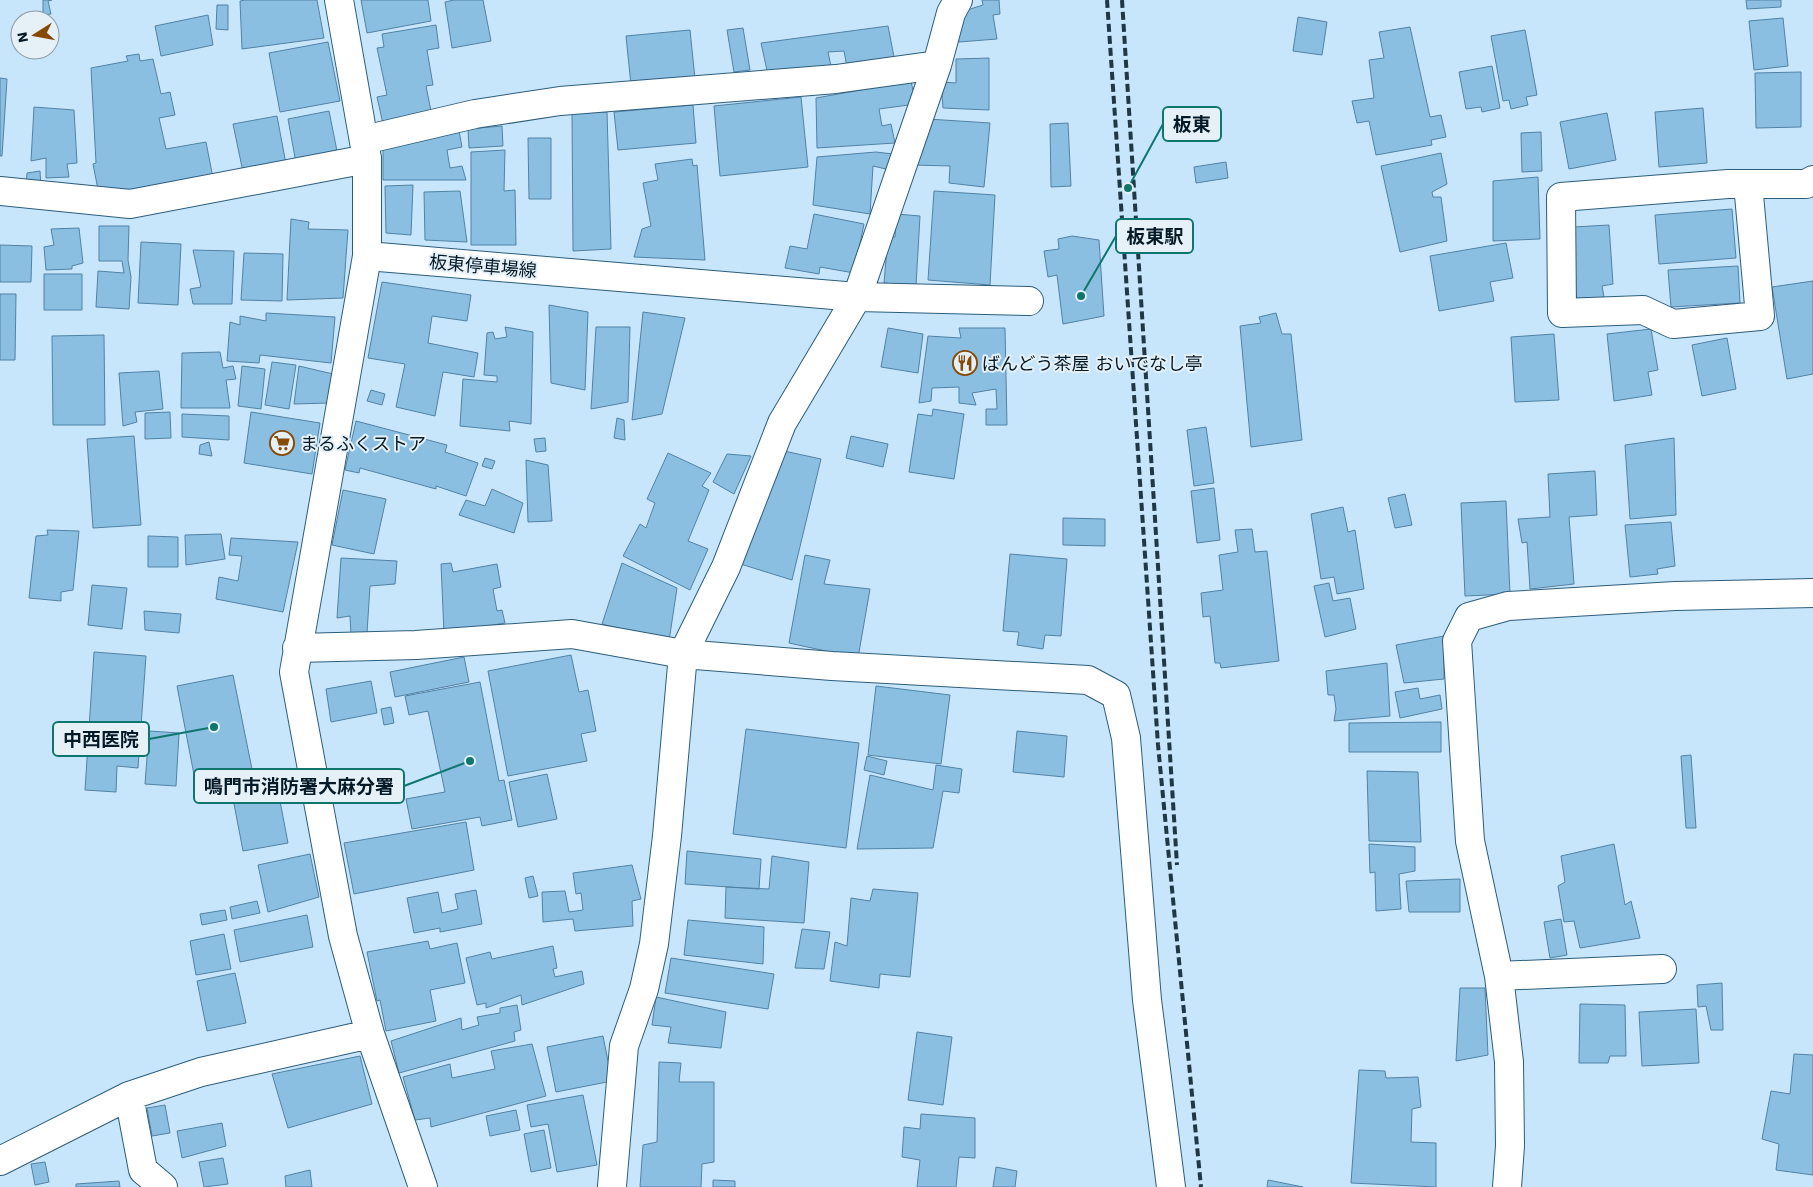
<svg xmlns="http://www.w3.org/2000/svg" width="1813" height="1187" font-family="'Work Sans','Noto Sans JP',sans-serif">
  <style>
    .building { fill: #8bbfe2; stroke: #5182a4 }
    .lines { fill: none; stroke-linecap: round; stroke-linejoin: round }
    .minor-casing { stroke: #2c5d7d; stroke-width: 30 }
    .secondary-casing { stroke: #2c5d7d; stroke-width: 30 }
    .minor { stroke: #fff; stroke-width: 28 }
    .secondary { stroke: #fff; stroke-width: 28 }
    .rail { stroke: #203745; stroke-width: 4; stroke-dasharray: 8 4; stroke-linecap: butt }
    .labels { text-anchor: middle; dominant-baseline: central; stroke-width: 4; stroke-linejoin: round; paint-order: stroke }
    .street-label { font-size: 18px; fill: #051a27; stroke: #e5f0f7 }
    .poi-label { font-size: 18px; fill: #051a27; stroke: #e5f0f7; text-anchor: start }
    .leader { fill: none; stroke: #0f766e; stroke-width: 2 }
    .callout-dot { fill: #0f766e; stroke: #e5f0f7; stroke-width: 2 }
    .callout { fill: #e5f0f7; stroke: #0f766e; stroke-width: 2 }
    .callout-label { font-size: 19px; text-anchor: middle; font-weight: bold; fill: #051a27 }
  </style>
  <rect width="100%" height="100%" fill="#c7e6fc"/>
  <path class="building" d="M43,0H52L48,1L51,14L43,15Z
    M245,0H317L324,38L242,49L240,1Z
    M361,0H428L431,21L367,33Z
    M454,0H483L491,41L452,48L445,2Z
    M982,0H999L1000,14L993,15L997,39L959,42L956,23L961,12L983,5Z
    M1746,0H1781V7L1747,9Z
    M217,5H228V30L216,29Z
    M208,15L213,45L161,56L155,26Z
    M1298,17L1327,22L1322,55L1293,51Z
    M1783,18L1788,66L1754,70L1749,21Z
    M436,25L439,48L427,50L433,85L426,86L431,111L383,124L377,97L387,95L377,48L384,47L382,34Z
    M888,26L895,62L847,67L844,51L828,52L831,66L768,75L761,43Z
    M1410,27L1430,117L1441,115L1446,137L1431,140L1432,145L1376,155L1369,121L1357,123L1352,101L1374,98L1369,60L1384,58L1379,32Z
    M743,28L750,70L734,72L727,30Z
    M690,30L695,79L631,85L626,36Z
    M1525,30L1537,95L1526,97L1528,105L1511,109L1509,100L1503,101L1491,36Z
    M328,42L340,101L280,112L269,53Z
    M139,54L140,61L153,59L161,94L170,92L175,115L159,118L166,149L206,142L213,178L100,200L93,164L96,163L91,68L128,61L126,56Z
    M989,58V110L943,108L941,82L956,83V59Z
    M1492,66L1500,108L1482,112L1481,107L1466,109L1459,72Z
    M1801,72V127L1756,128L1755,73Z
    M0,78L7,79L2,156H0Z
    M911,81L916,104L879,109L882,126L891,124L895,143L817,148L816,98Z
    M801,97L808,167L720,176L714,106Z
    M693,105L696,143L618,150L614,112Z
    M34,107L74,110L77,163L67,164L69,177L46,178V158L31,161Z
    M1703,108L1707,163L1659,167L1655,112Z
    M329,111L338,156L296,163L288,119Z
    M607,112L611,249L573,251L572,113Z
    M1607,113L1616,160L1569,169L1560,122Z
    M277,116L286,164L243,172L233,124Z
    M928,119L990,123L984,187L949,183L950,166L913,165Z
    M1068,123L1071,186L1051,187L1050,124Z
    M502,126L503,146L469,148L468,129Z
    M459,131L462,147L447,150L450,168L462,166L466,180H383V147Z
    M1541,132L1542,171L1522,172L1521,133Z
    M528,138H551V199H529Z
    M505,150L504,191L515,190L516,245H471V152Z
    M876,152L893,154L890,170L873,166L870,214L813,205L817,157Z
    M1441,153L1447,184L1432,192L1433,197H1441L1447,241L1400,252L1381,166Z
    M692,159L693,166L697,165L705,260L634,257L642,229L651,226L643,183L658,180L655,164Z
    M1226,162L1228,178L1196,183L1194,167Z
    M40,171L41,188L26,187L27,173Z
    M1538,177L1540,239L1493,241V181Z
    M413,185L411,235L386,233L385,186Z
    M460,191L467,242L425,240L424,192Z
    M934,191L995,195L990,285L928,280Z
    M1732,209L1736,258L1659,264L1655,215Z
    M814,214L864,224L854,273L820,267L819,274L785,268L790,246L807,249Z
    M896,214L920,216L916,286L884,283L888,237H895Z
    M291,219L309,222L308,229L348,230L343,298L287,300Z
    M1609,225L1613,284L1602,286L1604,297L1578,302L1574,285L1573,227Z
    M99,226H129L128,260L131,277L129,309L96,307L98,271L124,273L122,261H99Z
    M79,228L83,263L72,266V269L46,270L44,247L54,245L51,229Z
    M1072,236L1099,240L1104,316L1063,324L1057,275L1048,277L1044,251L1059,249L1058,239Z
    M141,242L181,244L178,305L138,303Z
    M1506,243L1513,278L1490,282L1494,301L1439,311L1430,256Z
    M0,245L32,246L31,282H0Z
    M193,250L234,251L232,304H193L190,289L201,287Z
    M244,253L283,254L282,301L241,300Z
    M1738,266L1740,303L1671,307L1668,270Z
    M44,274H82V310H44Z
    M1813,281V374L1787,379L1772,287Z
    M382,282L471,295L467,321L432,316L428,343L478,353L474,377L443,372L435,416L396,407L405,364L368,358Z
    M0,294H16L15,360H0Z
    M549,305L588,312L585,390L551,383Z
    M643,312L685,318L662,414L632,420Z
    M266,313L335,317L331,363L260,355L259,363L227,361L230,322L240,325V316L266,321Z
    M1276,313L1282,334H1291L1302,440L1251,447L1240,326L1261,323L1259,317Z
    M505,327L533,332L531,424L509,421L510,431L460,426L463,379L497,382V376L484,375L487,333L493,332L495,339L507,337Z
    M596,327H630L628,402L591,409Z
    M888,328L923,334L918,373L881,367Z
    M959,328H1005L1007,425H986V409H997L996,389L972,393L976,405L959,403V387L932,388L931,401L919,403L928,336L961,338Z
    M1651,329L1658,370L1648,372L1652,395L1614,401L1607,334Z
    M1554,334L1559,400L1515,402L1511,337Z
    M104,335L105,425H53L52,336Z
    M1727,338L1736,389L1702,396L1692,345Z
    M220,352L223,368L233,366L236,379L226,380L230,408H181L182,353Z
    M272,362L296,365L289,409L265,405Z
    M242,366L265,369L261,409L238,406Z
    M299,366L333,374L329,403L294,404Z
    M159,371L163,409L135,412L137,422L123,426L119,373Z
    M371,390L385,394L382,405L367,401Z
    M933,409L964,414L954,479L909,472L918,414L932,416Z
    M170,412L171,438L145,439V413Z
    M251,412L320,423L312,474L244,463Z
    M182,414L229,416V440L182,437Z
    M617,418L624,420L625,440L614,438Z
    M356,421L447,445L445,452L478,463L466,496L436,486V489L360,468L359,473L345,470Z
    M1206,427L1214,483L1194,486L1187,430Z
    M134,436L141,525L93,528L87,439Z
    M851,436L888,444L883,467L846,458Z
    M545,438L546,451L536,452L534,439Z
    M1674,438L1676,515L1630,519L1625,445Z
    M209,442L212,456L199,454L200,445Z
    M784,451L821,459L792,580L734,562Z
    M668,453L711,473L702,486L709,490L688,541L708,549L690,590L623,556L640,524L646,528L655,503L647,499Z
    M727,454L751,456L734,494L713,482Z
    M485,458L495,461L492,469L482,466Z
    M526,460L548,465L552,521L528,522Z
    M1595,471L1597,515L1569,517L1574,584L1530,589L1527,542L1522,543L1518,519L1550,517L1548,474Z
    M1214,488L1220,540L1197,543L1191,491Z
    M492,489L523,503L514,533L459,515L466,500L485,506Z
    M343,490L386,499L374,554L332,545Z
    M1405,494L1412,525L1395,528L1388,498Z
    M1506,501L1510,594L1465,596L1461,503Z
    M1343,507L1348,532L1355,530L1364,589L1337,594L1334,577L1321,579L1311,514Z
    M1063,518L1105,519V546L1063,545Z
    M1671,522L1675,566L1657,569L1658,574L1630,577L1625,525Z
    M1252,529L1255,552L1267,551L1279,661L1221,668L1220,663H1215L1210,616L1203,617L1201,593L1223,590L1219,555L1238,552L1235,530Z
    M47,530L79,531L73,590L61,592V601L29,598L36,536L48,535Z
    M221,534L225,559L186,565L185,535Z
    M148,536L178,537V567H148Z
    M231,538L298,542L283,612L216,599L219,577L238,581L242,556L229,555Z
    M1010,554L1067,559L1061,636L1045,635L1043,649L1017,645L1019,632L1003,631Z
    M805,555L830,560L824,584L870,589L858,658L789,643Z
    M341,558L397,561L395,584L370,586L367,633L351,636L350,616L337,618Z
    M451,563L453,572L497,564L501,587L493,589L497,611L502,610L505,623L444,633L441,564Z
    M622,563L677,588L669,641L602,624Z
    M1329,583L1333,601L1350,598L1356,629L1325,637L1314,586Z
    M92,585L127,588L122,629L88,625Z
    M144,611L181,614L179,633L145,630Z
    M1444,636V679L1404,683L1396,645Z
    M94,652L146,656L138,768L117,766L116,792L85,790Z
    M571,655L579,692L588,690L596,731L581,734L587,761L508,776L488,671Z
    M464,657L469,682L395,697L390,672Z
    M1387,663L1390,716L1334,721L1336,709L1334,695H1328L1326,671Z
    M233,675L252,769L195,780L177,686Z
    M371,681L377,713L331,722L326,689Z
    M480,682L499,781L504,780L512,820L482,826L480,817L412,829L406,799L445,792L428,711L409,715L405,696Z
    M876,686L950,695L941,764L868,755Z
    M1418,688L1420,699L1440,695L1442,709L1400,718L1395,692Z
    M391,707L394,723L384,725L381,709Z
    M1441,722V752H1349V723Z
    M746,729L859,743L846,848L733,834Z
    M149,731L179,733L176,786L145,784Z
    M1017,731L1067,736L1064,777L1013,772Z
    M1691,755L1696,828H1686L1681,756Z
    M867,756L887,761L884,775L864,770Z
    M936,765L962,769L959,793L943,791L933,848L857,849L870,775L933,790Z
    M1367,771L1418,772L1421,842L1369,841Z
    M547,774L557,819L518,827L509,782Z
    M275,775L288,843L243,851L230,783Z
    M466,822L474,870L354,894L344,843Z
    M1369,844L1415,847V871L1399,874L1401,909L1376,911L1375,872L1370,873Z
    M1614,844L1625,905L1631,901L1640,938L1580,948L1574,921L1564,922L1558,886L1565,882L1561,856Z
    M687,851L761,859L759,889L685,884Z
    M310,854L319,897L268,912L258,865Z
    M772,856L809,862L804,923L725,918L726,887L769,889Z
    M632,865L641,899L632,901L633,926L575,931L573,919L543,922L542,892L565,891L569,912L583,910L581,893L576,894L573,873Z
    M533,876L538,896L529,898L525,878Z
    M1460,879V912H1409L1406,881Z
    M873,889L918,893L910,977L880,974L879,988L830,981L835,942L847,946L851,898L870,901Z
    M476,890L482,924L440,932V928L414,933L407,898L438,892L442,913L458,909L455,894Z
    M257,901L260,913L232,919L230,907Z
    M225,910L227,920L202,925L200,914Z
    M307,915L313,947L240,962L234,930Z
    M1561,919L1567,955L1550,958L1544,922Z
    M688,920L764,927L763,964L684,955Z
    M802,929L830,932L824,969L795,968Z
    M224,934L231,969L196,975L190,941Z
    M428,941L430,949L457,943L465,983L430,990L436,1021L386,1031L380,1000L377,1001L367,952Z
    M553,946L557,968L553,969L555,977L582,971L584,984L522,1005L521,995L486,1008V1003L477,1005L466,958L490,952L492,959Z
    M671,958L774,974L768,1009L665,993Z
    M235,973L246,1023L207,1031L197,981Z
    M1722,983L1723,1030H1711L1706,1006L1698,1007L1697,985Z
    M1460,988H1485L1488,1055L1456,1061Z
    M656,997L726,1012L721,1048L668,1043L671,1027L652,1025Z
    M1580,1004L1625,1005L1626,1056H1610L1608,1063H1579Z
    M517,1005L521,1030L514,1032L515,1041L399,1073L391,1041L461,1018L462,1030L479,1025L477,1017L500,1013V1008Z
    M1696,1009L1699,1063L1642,1066L1639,1012Z
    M917,1032L952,1037L943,1105L908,1100Z
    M603,1036L612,1081L556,1092L547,1047Z
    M532,1044L546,1096L431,1127L430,1118L415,1120L403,1077L450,1064L452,1078L495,1069L491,1051Z
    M1794,1054L1813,1055V1175L1776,1170L1779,1144L1762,1139L1771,1091L1790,1094Z
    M360,1056L372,1104L288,1128L272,1074Z
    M659,1062L681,1063L679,1082H714V1162L702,1164L701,1187H640L643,1145L657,1142Z
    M1359,1070L1385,1071L1386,1078L1418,1077L1421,1107L1412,1109L1411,1142L1436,1143V1187L1351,1183Z
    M583,1095L597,1165L557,1172L548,1124L531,1127L527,1105Z
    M165,1105L170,1133L152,1136L147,1108Z
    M516,1110L520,1130L490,1136L486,1116Z
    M921,1114L975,1118V1158L959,1157L956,1187H917L920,1160L902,1157L904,1127L920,1129Z
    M222,1123L226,1146L182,1158L177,1131Z
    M544,1130L551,1168L531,1172L524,1134Z
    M223,1158L228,1184L204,1187L199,1162Z
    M45,1162L49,1182L35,1185L31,1164Z
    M996,1167L1017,1171L1015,1187H993Z
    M310,1170L312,1187H286L285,1176Z
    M713,1180L735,1181V1187H713Z
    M1268,1180L1303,1187H1267Z
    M119,1181L120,1187H76V1184Z"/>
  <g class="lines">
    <defs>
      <path id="minor" d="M364,140L475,114L560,101L836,79L937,65
        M1748,184L1760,316L1673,324L1643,310L1562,313L1561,197L1728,184H1806L1813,180
        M0,191L130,204L367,159
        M367,256L294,672L343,936L370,1034L423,1187
        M857,297L1029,301
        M297,648L416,645L572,634L683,654L832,666L1088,680L1116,695L1126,738L1147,1000L1171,1187
        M1499,976L1662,969
        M129,1096L143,1170L163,1187
        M0,1161L129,1096L201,1072L370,1034
        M612,1186L624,1046L644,989L654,944L667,836L683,654L726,567L782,423L857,297L937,65L951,13L958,0
        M1507,1187L1510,1146L1509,1062L1499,976L1470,841L1457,641L1469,617L1508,606L1675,596L1813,593"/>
      <path id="secondary" d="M339,0L367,159V256L857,297"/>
    </defs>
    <use href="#minor" class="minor-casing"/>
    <use href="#secondary" class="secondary-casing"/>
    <use href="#minor" class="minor"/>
    <use href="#secondary" class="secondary"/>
    <path class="rail" d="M1107,0L1158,745L1201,1187
      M1122,0L1177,865"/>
  </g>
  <defs>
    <symbol id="restaurant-ring" viewBox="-11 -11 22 22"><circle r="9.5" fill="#e5f0f7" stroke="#864906" stroke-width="1.5"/><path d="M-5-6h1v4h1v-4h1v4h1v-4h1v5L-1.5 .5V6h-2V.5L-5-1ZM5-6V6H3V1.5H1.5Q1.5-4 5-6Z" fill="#864906"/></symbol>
    <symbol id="supermarket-ring" viewBox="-11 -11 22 22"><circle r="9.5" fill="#e5f0f7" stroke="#864906" stroke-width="1.5"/><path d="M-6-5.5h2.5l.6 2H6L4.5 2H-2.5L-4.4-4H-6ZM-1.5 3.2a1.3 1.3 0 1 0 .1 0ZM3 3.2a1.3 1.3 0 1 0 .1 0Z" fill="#864906"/></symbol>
  </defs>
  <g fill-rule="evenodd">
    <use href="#restaurant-ring" x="951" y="349" width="28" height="28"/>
    <use href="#supermarket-ring" x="268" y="429" width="28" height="28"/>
  </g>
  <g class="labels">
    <g class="street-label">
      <text transform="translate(483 266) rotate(5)">板東停車場線</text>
    </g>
    <g class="poi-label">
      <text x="982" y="363">ばんどう茶屋 おいでなし亭</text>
      <text x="300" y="443">まるふくストア</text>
    </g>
  </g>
  <path class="leader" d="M1128 188L1163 124M1081 296L1116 236M214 727L149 739M470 761L404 786"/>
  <g class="callout-dot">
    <circle cx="1128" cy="188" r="5"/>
    <circle cx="1081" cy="296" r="5"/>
    <circle cx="214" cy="727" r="5"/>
    <circle cx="470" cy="761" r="5"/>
  </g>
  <g class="callout">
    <rect x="1163" y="107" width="58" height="34" rx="5"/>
    <rect x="1116" y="219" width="77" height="34" rx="5"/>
    <rect x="53" y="722" width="96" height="34" rx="5"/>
    <rect x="194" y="769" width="210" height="34" rx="5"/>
  </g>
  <g class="callout-label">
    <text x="1192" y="131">板東</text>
    <text x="1155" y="243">板東駅</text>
    <text x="101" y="746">中西医院</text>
    <text x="299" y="793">鳴門市消防署大麻分署</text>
  </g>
  <g transform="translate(35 35) rotate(259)"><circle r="24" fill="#e5f0f7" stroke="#8b9aa4"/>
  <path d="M0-4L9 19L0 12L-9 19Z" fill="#864906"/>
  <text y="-8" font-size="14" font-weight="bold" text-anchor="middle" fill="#051a27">N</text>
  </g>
</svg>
